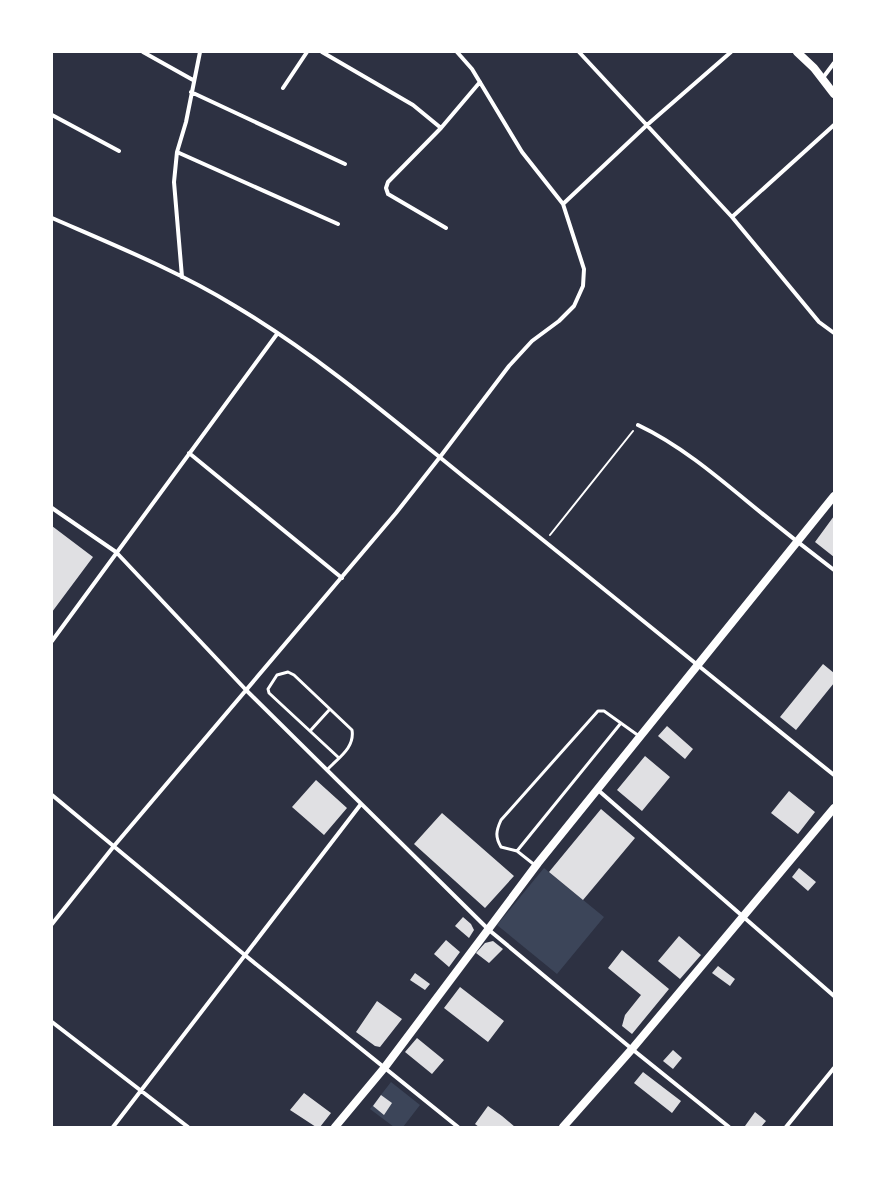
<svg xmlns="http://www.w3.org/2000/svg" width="886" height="1179" font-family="'Work Sans',sans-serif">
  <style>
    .green { fill: #3c4559 }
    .building { fill: #e0e0e3 }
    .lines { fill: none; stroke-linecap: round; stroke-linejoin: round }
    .path { stroke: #fff; stroke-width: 2 }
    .service { stroke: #fff; stroke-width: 3 }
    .minor { stroke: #fff; stroke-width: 4 }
    .secondary { stroke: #fff; stroke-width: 8 }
  </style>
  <rect width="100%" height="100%" fill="#2d3142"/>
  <path class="green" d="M544,868L604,917L557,974L497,925Z
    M391,1082L420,1105L403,1127H394L370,1109Z"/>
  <path class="building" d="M834,516V557L815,542Z
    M52,526L93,557L52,612Z
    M823,664L834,673V683L796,730L780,717Z
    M667,726L693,749L685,759L658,736Z
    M645,756L670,777L642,811L617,790Z
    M316,780L347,808L324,835L292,807Z
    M789,791L815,812L798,834L771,813Z
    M601,809L635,838L583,900L549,872Z
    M442,813L514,876L485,908L414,844Z
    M799,868L816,882L808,891L792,877Z
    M463,917L471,924L474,930L469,938L455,926Z
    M679,936L701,955L680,979L658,961Z
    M446,940L460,952L449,967L434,954Z
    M493,941L503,949L489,963L476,953L485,943Z
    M622,950L669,989L632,1034L622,1026L625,1015L641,995L608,968Z
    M718,966L735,979L730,986L712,973Z
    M415,973L430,984L425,990L410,980Z
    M460,987L504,1021L488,1042L444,1008Z
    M377,1001L402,1019L380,1047L375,1046L356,1032Z
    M417,1038L444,1060L432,1074L405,1052Z
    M673,1050L682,1058L673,1069L663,1061Z
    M643,1072L681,1101L672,1113L634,1083Z
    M304,1093L331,1113L320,1127H316L290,1110Z
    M381,1095L392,1103L384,1115L373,1106Z
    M488,1106L502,1116L515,1127H479L475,1124Z
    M755,1112L766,1121L761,1127H746L745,1126Z"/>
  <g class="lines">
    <path class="path" d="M550,535L633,431"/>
    <path class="service" d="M621,723L517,851L501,847C495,837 496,831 501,820L598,711H604L639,736
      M310,731L330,709
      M327,770C338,758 355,748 352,730L294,675L288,672L277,675L268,689L269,693L339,758
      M517,851L536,866"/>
    <path class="minor" d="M143,52L193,80
      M322,52L413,105L441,128
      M579,52L732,217L819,322L834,333
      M822,79L834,63
      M283,88L307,52
      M191,92L345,164
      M52,115L119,151
      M177,152L338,224
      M563,204L647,125L731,52
      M732,217L834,125
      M52,218C114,245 178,271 235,306C317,355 390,417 464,477C588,575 710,676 834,775
      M446,228L388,194L386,188L388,182L441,128L480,82
      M182,277L174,182L177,152L186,122L200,52
      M638,425C678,444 713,473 748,502C776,525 805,548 834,570
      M189,453L342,578
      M52,508L116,552L247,691L489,930L632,1049L729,1127
      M52,641L277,334
      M598,790L834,996
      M52,795L246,956L458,1127
      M52,924L114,846L396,513L440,457L509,366L532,341L559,321L574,306L583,286L584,269L563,204L522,152L472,69L457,52
      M52,1022L188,1127
      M113,1127L361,804
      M786,1127L834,1068"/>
    <path class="secondary" d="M797,52L814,68L834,94
      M335,1127L385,1067L538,863L834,496
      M563,1127L632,1049L834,808"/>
  </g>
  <rect width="886" height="1179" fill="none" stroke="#ffffff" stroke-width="106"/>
</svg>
